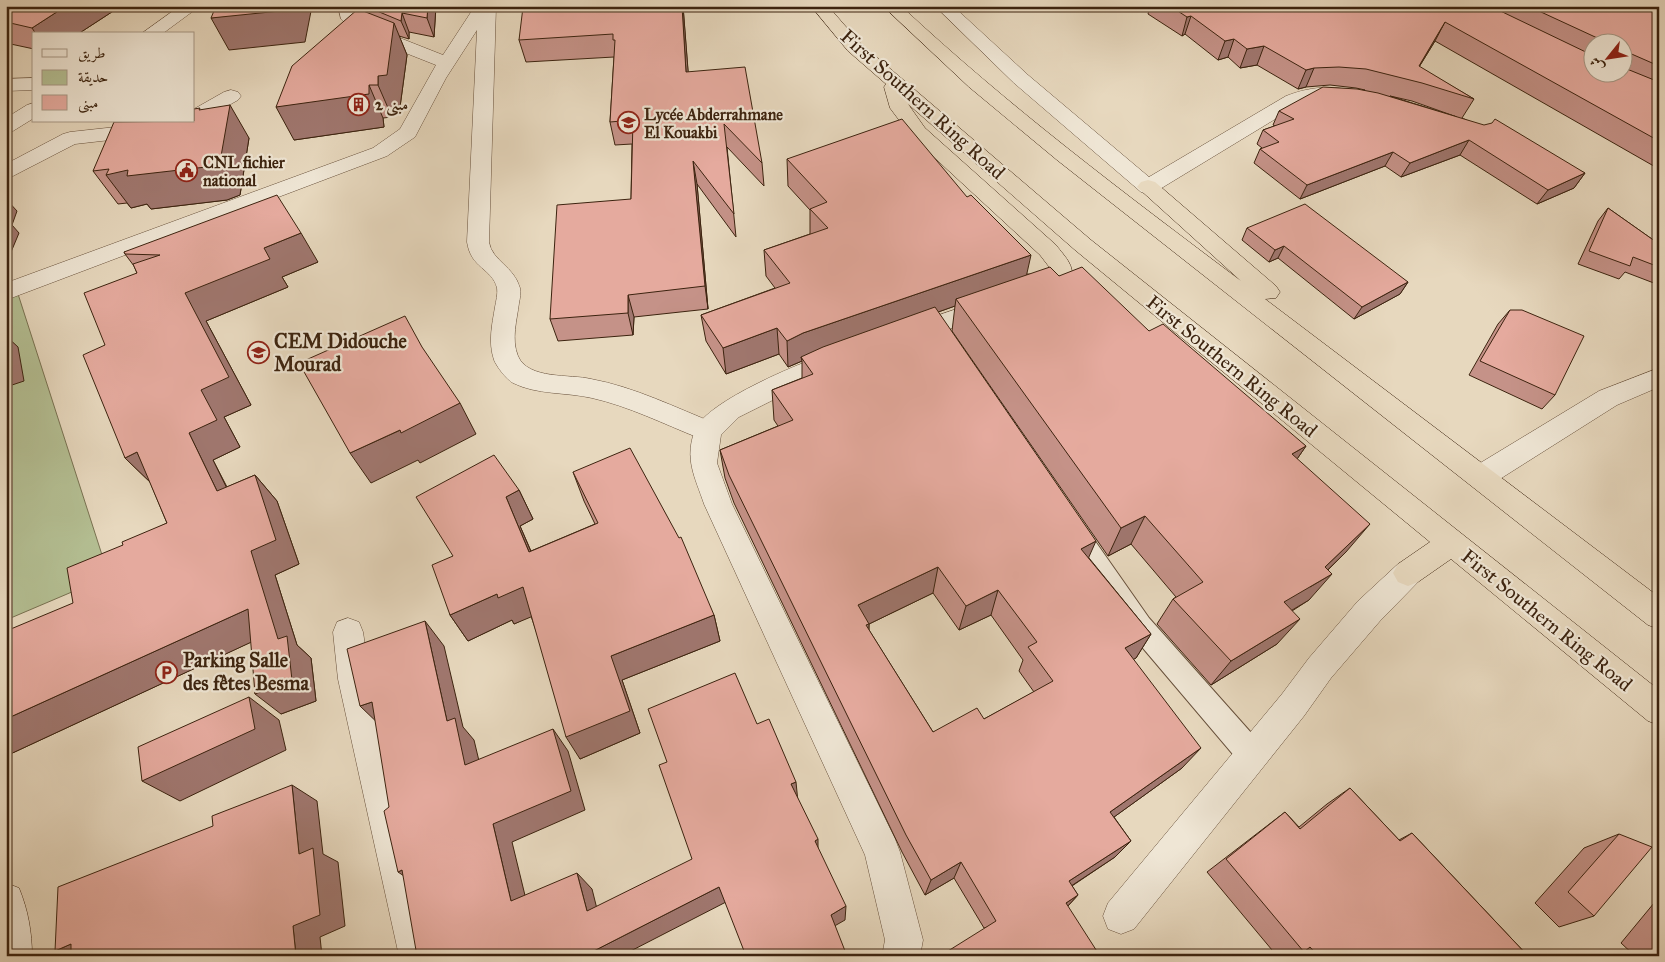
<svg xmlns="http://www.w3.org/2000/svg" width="1665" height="962" font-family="'IM FELL Great Primer',Amiri,serif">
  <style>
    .green { fill: #b4bf93; stroke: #787151 }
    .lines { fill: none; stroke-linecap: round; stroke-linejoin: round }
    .pedestrian-casing { stroke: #67503b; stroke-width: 2 }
    .minor-casing { stroke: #67503b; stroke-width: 1 }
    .tertiary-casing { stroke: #67503b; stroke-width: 1 }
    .secondary-casing { stroke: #3c230f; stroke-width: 1 }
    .motorway-casing { stroke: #3c230f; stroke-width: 1 }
    .pedestrian { fill: #efe6d5; fill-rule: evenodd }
    .minor { fill: #efe6d5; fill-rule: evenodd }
    .tertiary { fill: #efe6d5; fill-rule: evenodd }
    .secondary { fill: #efe6d5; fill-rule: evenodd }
    .motorway { fill: #e7d8be; fill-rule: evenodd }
    .wall { fill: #c59288; stroke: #3c230f; fill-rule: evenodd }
    .shaded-wall { fill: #a0776f; stroke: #3c230f }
    .building { fill: #e5aa9e; stroke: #3c230f; fill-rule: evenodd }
    .labels { text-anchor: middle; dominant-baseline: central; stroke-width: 4.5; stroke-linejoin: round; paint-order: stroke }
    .far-poi-label { font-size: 16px; font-weight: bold; fill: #3c230f; stroke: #efe6d5; text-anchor: start }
    .street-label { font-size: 20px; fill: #3c230f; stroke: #efe6d5 }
    .poi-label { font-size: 20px; font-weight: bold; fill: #3c230f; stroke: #efe6d5; text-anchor: start }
  </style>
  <rect width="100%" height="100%" fill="#e7d8be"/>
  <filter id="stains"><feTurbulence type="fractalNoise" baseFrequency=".004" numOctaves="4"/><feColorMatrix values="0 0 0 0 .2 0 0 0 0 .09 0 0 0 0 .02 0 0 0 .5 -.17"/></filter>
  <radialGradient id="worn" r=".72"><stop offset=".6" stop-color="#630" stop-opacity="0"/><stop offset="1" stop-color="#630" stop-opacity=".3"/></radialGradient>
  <path class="green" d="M18,294L103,558L100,580L6,620V298Z"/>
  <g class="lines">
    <defs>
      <path id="pedestrian" d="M1073,518L1081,521L1149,618L1262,745L1266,755L1262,765L1252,768L1242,765L1131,634L1065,535L1061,528L1065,521Z"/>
      <path id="minor" d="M338,6H356L358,17L367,25L443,55L475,6H496L489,242C492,261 514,266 520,288C521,293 520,298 519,303C517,320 511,339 518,356C528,380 571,374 591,379C635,387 676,408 717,424L721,431L717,438L708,441L699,438C664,424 628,406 592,398C566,392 537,395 513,383C506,379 497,367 494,360C488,342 492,325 495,307C496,301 498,294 497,288C492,268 471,269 467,242L477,30L446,78L415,137L387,156L6,300V283L373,148L400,129L436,65L355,33L341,19Z
        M935,6H953L1028,75L1149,177L1286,96C1309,87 1331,85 1355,91L1358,95L1355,99C1336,104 1322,95 1300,104L1155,192L1148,194L1141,192L1014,83Z
        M34,78V90L6,91V79Z
        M231,90L238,92L241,96L238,100L201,121L195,123L181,132L75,144L13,176L6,178V164L63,134L70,132L171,121H194V109L224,92Z
        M1659,368V387L1617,405L1492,484L1482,487L1472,484L1468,476L1472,468L1599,391Z
        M1408,560L1418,564L1423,573L1418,582L1380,621L1331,678L1304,716L1134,929L1121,934L1108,929L1103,916L1108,903L1282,694L1309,658L1358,601L1398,564Z
        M348,618L359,622L363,632L370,679L437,956H399L338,679L333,632L337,622Z"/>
      <path id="tertiary" d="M180,6H200L162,34H141Z
        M34,103V118L13,131L6,133V118L27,105Z
        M989,298L997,300L1001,306L997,312L910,343L901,340L898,334L901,328Z
        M836,351L845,354L848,360L845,366L823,375L739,417L721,435L717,463L732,504L895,839L900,852L923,940L920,956H882L885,940L865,855L704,504C695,477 684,459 695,430C706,401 806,360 836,351Z"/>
      <path id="secondary" d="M6,883L19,888C28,910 32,932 32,956H6Z"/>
      <path id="motorway" d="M811,6H828L860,43L1091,240L1659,690V725L1648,721L1451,559L1418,582L1408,586L1398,582L1393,573L1398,564L1430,542L1075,250L908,104L925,128L1056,245C1065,257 1078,268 1069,284L1029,299L1021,297L1017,291L1021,285L1050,274V268L1040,255L911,136L890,108L884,87L886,84L848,51Z
        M883,6H901C1008,106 1124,193 1241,281L1137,187L1141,182L1148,180L1155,182L1276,286L1280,292L1276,298L1265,299L1659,597V629L1648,625L1057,160L969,87Z"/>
    </defs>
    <use href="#pedestrian" class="pedestrian-casing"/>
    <use href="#minor" class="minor-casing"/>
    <use href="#tertiary" class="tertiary-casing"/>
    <use href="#secondary" class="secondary-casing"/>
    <use href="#motorway" class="motorway-casing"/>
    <use href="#pedestrian" class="pedestrian"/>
    <use href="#minor" class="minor"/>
    <use href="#tertiary" class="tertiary"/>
    <use href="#secondary" class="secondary"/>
    <use href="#motorway" class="motorway"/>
  </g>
  <path class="wall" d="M6,6H121L78,34H34V49L6,43Z
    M360,6H436L434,37L409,32V39L399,36L407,55L400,107L392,109V117L383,118L384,127L294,140L364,12Z
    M533,6H683L688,72L762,163L764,186L727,147L736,237L697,184L708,309L634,317L633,335L558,341L550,319L631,199L632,144L615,145L610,122L614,57L526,62L519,40Z
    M1150,6H1659V169L1435,41L1419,67L1474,99L1462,118L1585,173L1574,188L1537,204L1460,155L1401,177L1385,166L1300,199L1254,163L1260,149L1262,148L1257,144L1263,130L1275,126L1273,125L1279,111L1365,90L1356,88L1330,85L1306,87L1298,89L1257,65L1240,68L1228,57L1218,60L1185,34L1182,36L1148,14ZM1592,42H1622V72H1592ZM1390,96L1412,101L1457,117Z
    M201,110L249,138L240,195L227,200L151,209L147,204L131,208L127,203L118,204L93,171Z
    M787,159L1027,274L1059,276L1149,331L1306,446L1297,459L1346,552L1328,570L1309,600L1292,611L1277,644L1211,685L1157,624L1173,599L1176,597L1131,544L1108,556L952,331L955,306L938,312L1089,558L1151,634L1136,658L1133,659L1182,768L1114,817L1131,841L1115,857L1072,886L1078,895L1068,906L984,928L954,878L925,895L902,852L734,503L725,478L720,450L778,426L774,420L772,390L802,378V361L788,367L779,354L726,374L706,341L701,315L775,288L766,276L764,250L810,234V210L788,186ZM933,593L959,630L991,615L1023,660L1019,671L1034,692L984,719L933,732L869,630V624Z
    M1659,178V185L1655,183Z
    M1608,208L1659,244V285L1625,272L1619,279L1578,264L1598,221Z
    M1247,228L1408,282L1400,294L1354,319L1278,258L1269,262L1242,240Z
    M124,252L318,262L282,277L288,287L206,321L251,405L224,417L240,447L213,460L227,487L255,475L277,501L299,564L275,575L297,645L311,658L316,701L281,714L251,642L6,756L73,603L123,545L167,523L150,482L125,458L105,345L137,273L134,266L125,254Z
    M1510,310L1555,395L1542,409L1469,375L1498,324Z
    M573,472L714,615L720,641L622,680L640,733L580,759L531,616L514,624L512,620L468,641L450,615L453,556L519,490L533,519L520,526L531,551L595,524L584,501Z
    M1350,788L1399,840L1412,833L1528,956H1277L1207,872L1285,812L1299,827L1327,804Z
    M1619,834L1594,916L1559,927L1535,903L1584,848Z
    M1659,897V956H1635L1621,943Z"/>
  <path class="shaded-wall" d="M66,6H121L78,34H36L32,28Z
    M291,6H312L305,42L229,50L211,18Z
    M428,6H436L434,37L427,18Z
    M682,6H683L690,95L686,72Z
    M402,13L409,32V39L401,21Z
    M1191,16L1185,34L1182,36L1187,17Z
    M1445,22L1435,41L1411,80L1419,66Z
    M394,23L407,55L400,107L392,109V117L378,85V76Z
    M1234,39L1228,57L1218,60L1225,41Z
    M1264,46L1257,65L1240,68L1247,49Z
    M1314,68L1306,87L1298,89L1306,70Z
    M369,85L383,118L384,127L294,140L276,107Z
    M230,105L249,138L240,195L227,200L151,209L147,204L131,208L106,175Z
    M1469,140L1460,155L1401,177L1410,163Z
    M1393,152L1385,166L1300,199L1307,185Z
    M693,161L697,184L708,309L705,286Z
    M1585,173L1574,188L1537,204L1548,190Z
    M6,199L17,211L12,225L19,233L6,264Z
    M301,233L318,262L282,277L288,287L206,321L251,405L224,417L240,447L213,460L241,517L217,491L189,433L201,390L185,293L264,248Z
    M1284,246L1278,258L1269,262L1275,250Z
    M1031,255L1025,282L956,299L955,306L803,360L801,357L802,361L788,367L787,341L803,333Z
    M1408,282L1400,294L1354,319L1362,307Z
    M628,295L634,317L633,335L628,313Z
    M777,328L779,354L726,374L723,348Z
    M6,336L18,347L24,381L6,387Z
    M460,403L476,434L420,463L418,460L371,483L350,453Z
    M1306,446L1286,475L1292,454Z
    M137,452L152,484L125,458Z
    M255,475L277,501L299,564L275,575L297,645L311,658L316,701L281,714L255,694L251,551Z
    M519,490L533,519L520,526L543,580L529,552L506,497Z
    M1145,516L1131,544L1108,556L1121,528Z
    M1370,524L1346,552L1310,587L1332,574L1309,600L1262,628L1284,602L1325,567Z
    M1096,541L1084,568L1081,549Z
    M938,567L933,593L869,624L868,648L858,605Z
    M523,587L538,614L514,624L512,620L468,641L450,615L497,594Z
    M998,590L991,615L959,630L966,606Z
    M248,609L273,632L6,756V719Z
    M714,615L720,641L622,680L640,733L580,759L566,737L611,656Z
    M1300,619L1277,644L1211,685L1231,661Z
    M425,621L444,646L463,727L474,740L485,786L465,765L447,721Z
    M1151,634L1136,658L1111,672L1125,648Z
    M249,697L279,720L286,750L180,801L142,781Z
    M372,702L384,729L360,706Z
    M553,729L568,751L585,810L512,842L530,916L511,901L493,824Z
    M1201,748L1182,768L1096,830L1110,812Z
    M796,782L798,802L791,784Z
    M292,785L317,801L323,854L338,862L345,926L320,937L322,956H296L293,926L299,854Z
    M818,839V856L815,841Z
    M1131,841L1115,857L1056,896L1069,881Z
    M961,862L954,878L925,895L931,880Z
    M402,870L422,888L398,872Z
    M577,873L592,889L601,925L587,911Z
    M719,887L726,902L621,956H584Z
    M1078,895L1065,909L1066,903Z
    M846,906L845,920L831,928V915Z
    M71,944L74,956L55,951Z
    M579,952L583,956H571Z"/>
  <path class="building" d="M6,6H66L32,28L6,22Z
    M216,6H291L290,10L211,18Z
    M365,6H428L427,18L402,13L401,21Z
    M533,6H682L686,72L745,67L762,163L724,124L734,214L693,161L705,286L628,295V313L550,319L557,205L631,199L633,120L610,122L615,40H613V34L519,40L523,7Z
    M1170,6H1490L1592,55V72H1622V67L1659,82V141L1445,22L1419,66L1474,99L1422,83L1366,69L1339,67L1314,68L1306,70L1264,46L1247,49L1234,39L1225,41L1191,16L1187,17Z
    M1528,6H1659V66L1627,52H1622V42H1606Z
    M358,9L394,23L387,75L378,76V85H369V94L276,107L292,66Z
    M1323,87L1357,89L1378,93L1484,125L1492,123L1495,119L1585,173L1548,190L1469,140L1410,163L1393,152L1307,185L1260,149L1279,142L1263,130L1294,119L1279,111Z
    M230,105L220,162L206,167L127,176L128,170L106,175L109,169L93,171L114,122L194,121V109L200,108L199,110Z
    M902,119L967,197L971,195L1031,255L803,333L787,341L777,328L723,348L701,315L790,283L764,250L828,228L810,209L827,202L787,159Z
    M277,195L301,233L264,248L270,259L185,293L229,377L201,390L217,420L189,433L217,491L255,475L276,540L251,551L278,639L287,636L292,680L255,694L248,609L6,719V631L73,603L67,568L123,545L122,542L167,523L137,452L125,458L83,355L105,345L84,293L137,273L133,264L160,255L125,254L124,252Z
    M1305,204L1408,282L1362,307L1284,246L1275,250L1247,228Z
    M1608,208L1659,244V267L1633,257L1630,266L1589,251Z
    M1050,267L1059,276L1082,267L1149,331L1163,324L1306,446L1292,454L1370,524L1325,567L1332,574L1284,602L1300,619L1231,661L1173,599L1203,582L1145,516L1121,528L956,299Z
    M935,307L1096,541L1081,549L1151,634L1125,648L1201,748L1110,812L1131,841L1069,881L1078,895L1066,903L1100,956H940L996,921L961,862L931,880L906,835L729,475L720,450L793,420L772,390L813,374L801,357L823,347ZM938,567L966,606L998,590L1037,642L1028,647L1053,681L984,719L977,708L933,732L866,625L869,624L858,605Z
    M1510,310H1522L1584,336L1555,395L1480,361Z
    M405,316L422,347L460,403L401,433L400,430L350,453L299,363Z
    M630,448L679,538L681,537L714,615L611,656L630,711L566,737L523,587L498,598L497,594L450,615L432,565L453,556L416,497L494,455L519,490L506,497L529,552L598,523L573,472Z
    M425,621L447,721L455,718L465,765L553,729L571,791L493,824L511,901L577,873L587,911L692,859L659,765L667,762L648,709L735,673L757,724L769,719L796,782L791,784L818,839L815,841L846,906L831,915L847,956H746L719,887L584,956H580L579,952L571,956H417L402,870L398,872L384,811L389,807L372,702L360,706L347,649Z
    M249,697L255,729L142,781L138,747Z
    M292,785L299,854L313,848L320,915L293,926L296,956H71V944L55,951L58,887L213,826L212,816Z
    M1350,788L1400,841L1412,833L1528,956H1318L1310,947L1304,952L1226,859L1285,812L1300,829Z
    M1619,834L1652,847L1594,916L1568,892Z"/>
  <defs>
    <symbol id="building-ring" viewBox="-11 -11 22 22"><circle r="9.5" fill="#efe6d5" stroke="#8f2418" stroke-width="1.5"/><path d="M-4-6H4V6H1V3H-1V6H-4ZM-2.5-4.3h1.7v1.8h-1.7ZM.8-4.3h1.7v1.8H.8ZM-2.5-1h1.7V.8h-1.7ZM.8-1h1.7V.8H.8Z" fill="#8f2418"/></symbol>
    <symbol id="school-ring" viewBox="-11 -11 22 22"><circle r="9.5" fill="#efe6d5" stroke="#8f2418" stroke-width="1.5"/><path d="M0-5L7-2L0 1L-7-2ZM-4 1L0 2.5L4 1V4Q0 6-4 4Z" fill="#8f2418"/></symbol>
    <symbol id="civic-ring" viewBox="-11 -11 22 22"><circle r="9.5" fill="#efe6d5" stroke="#8f2418" stroke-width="1.5"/><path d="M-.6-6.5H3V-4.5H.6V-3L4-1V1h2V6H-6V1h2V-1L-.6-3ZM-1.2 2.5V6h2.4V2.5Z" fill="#8f2418"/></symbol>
    <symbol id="parking-ring" viewBox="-11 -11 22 22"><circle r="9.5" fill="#efe6d5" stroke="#8f2418" stroke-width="1.5"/><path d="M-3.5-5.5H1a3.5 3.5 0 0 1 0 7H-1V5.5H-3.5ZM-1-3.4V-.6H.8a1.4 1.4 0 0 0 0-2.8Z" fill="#8f2418"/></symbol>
  </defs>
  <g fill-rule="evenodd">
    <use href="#building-ring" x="346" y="92" width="25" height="25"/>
    <use href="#school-ring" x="616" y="110" width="25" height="25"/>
    <use href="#civic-ring" x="174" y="158" width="25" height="25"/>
    <use href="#school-ring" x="246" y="340" width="25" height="25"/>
    <use href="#parking-ring" x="154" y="660" width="25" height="25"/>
  </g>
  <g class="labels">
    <g class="far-poi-label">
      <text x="375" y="104">مبنى 2</text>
      <text x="644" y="114">Lycée Abderrahmane<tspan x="644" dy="18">El Kouakbi</tspan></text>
      <text x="203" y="162">CNL fichier<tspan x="203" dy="18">national</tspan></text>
    </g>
    <g class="street-label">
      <text transform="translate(923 104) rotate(42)">First Southern Ring Road</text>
      <text transform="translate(1232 366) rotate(39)">First Southern Ring Road</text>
      <text transform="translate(1547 620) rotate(39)">First Southern Ring Road</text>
    </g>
    <g class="poi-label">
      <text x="274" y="341">CEM Didouche<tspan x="274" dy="23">Mourad</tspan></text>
      <text x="183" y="660">Parking Salle<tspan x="183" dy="23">des fêtes Besma</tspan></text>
    </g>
  </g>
  <rect width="1665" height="962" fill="none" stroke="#e7d8be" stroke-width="25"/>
  <rect x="8" y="8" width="1650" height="947" fill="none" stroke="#3c230f" stroke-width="2.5"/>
  <rect x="12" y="12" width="1640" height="937" fill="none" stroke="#3c230f"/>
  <rect x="32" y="32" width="162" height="90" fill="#efe6d5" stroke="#a79886"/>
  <rect x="42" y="49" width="25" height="8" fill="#efe6d5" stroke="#a79886"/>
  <text x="78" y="58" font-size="15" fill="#3c230f">طريق</text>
  <rect x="42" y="70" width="25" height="15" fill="#b4bf93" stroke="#a79886"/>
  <text x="78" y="82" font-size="15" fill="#3c230f">حديقة</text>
  <rect x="42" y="95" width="25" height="15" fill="#e5aa9e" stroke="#a79886"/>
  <text x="78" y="108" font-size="15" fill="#3c230f">مبنى</text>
  <g transform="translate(1608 58) rotate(240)"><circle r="24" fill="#efe6d5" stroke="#a79886"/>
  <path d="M0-4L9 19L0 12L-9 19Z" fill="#8f2418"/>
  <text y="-8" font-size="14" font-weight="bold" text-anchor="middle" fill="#3c230f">ش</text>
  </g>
  <rect width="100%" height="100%" filter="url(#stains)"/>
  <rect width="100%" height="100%" fill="url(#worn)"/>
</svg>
